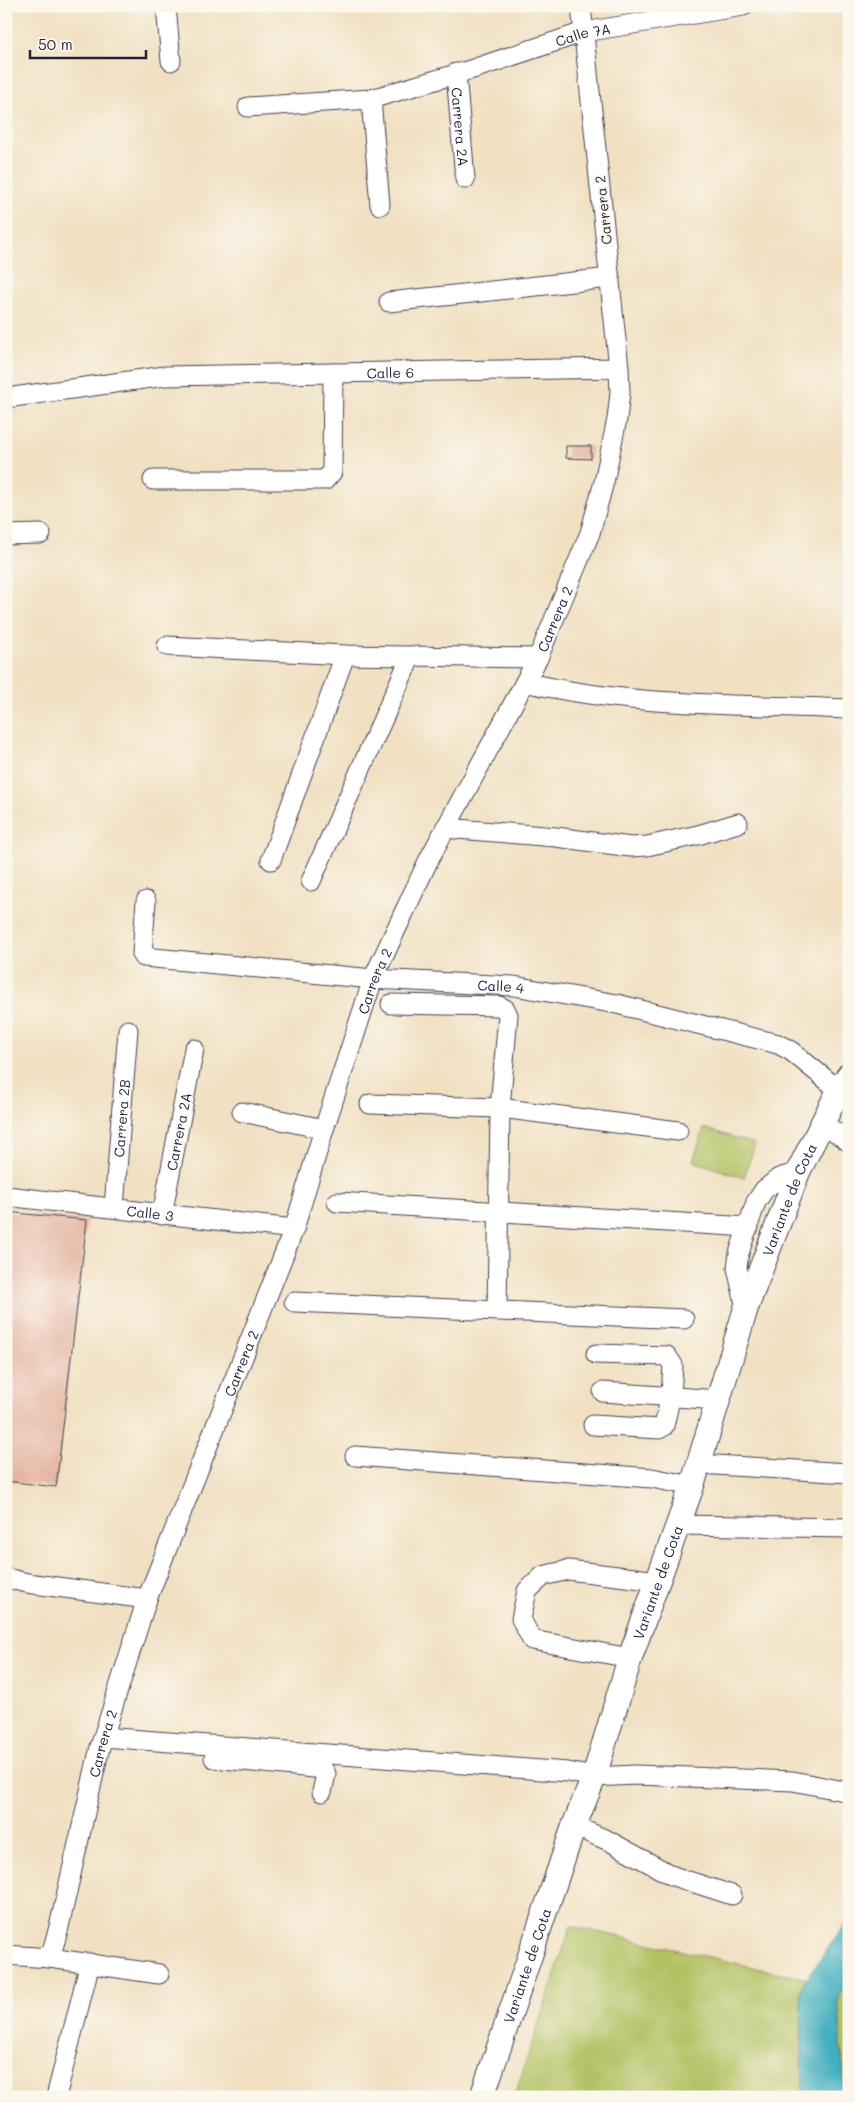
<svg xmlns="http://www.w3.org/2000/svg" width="855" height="2103" font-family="Mali,sans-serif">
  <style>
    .green { fill: #b3c163; stroke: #6a724f }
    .water { fill: #40aebe; stroke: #31687c }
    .building { fill: #e5b5a4 }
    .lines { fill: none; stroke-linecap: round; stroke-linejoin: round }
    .minor-casing { stroke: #413e4f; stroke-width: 21 }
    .major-casing { stroke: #413e4f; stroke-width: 26 }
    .minor { stroke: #fff; stroke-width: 19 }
    .major { stroke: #fff; stroke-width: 24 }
    .labels { text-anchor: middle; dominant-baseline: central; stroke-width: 4; stroke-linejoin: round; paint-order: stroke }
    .street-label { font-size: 14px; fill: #22223b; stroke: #fbf7ec }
  </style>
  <rect width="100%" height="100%" fill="#fbf7ec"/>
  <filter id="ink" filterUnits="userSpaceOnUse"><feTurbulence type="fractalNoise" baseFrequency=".02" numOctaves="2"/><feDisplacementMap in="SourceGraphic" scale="10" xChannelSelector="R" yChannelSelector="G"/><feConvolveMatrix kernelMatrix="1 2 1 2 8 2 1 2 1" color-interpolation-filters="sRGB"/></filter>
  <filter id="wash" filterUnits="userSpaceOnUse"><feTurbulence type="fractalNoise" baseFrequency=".0096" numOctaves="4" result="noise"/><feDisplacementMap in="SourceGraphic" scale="20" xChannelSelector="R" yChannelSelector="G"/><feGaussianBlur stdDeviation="1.12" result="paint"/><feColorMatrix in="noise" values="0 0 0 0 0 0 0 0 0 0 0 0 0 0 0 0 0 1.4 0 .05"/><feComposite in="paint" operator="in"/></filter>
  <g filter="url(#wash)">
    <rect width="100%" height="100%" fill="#f1e0c2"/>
    <path class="green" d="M704,1128L755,1144L744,1178L693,1161Z
      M571,1926L807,1979L801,1988L803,2097H514Z
      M849,1985V2097H845L838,1996Z"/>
    <path class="water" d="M849,1918V1985L838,1996L845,2097H803L801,1987Z"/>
    <g id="blocks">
      <path class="building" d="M566,446H591V459L566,458Z
        M6,1212L87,1220L56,1487L6,1481Z"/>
    </g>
  </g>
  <g filter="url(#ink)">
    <use href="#blocks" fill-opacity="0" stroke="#413e4f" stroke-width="1"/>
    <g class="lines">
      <defs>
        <g id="minor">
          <path d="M166,6L171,61"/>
          <path id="s1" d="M456,73L465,179"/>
          <path d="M371,99L380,205"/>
          <path id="s2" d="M248,107L371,99L473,69L584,32L743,6"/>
          <path d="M389,302L610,278"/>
          <path id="s3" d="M6,398L165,376L619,368"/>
          <path d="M153,480H325L332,472L333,373"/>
          <path d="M6,535L41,534"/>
          <path d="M167,646L345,655L538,658"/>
          <path d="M525,682C629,707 742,704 849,709"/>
          <path d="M445,828L556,837L631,847L647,846L698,835L738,823"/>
          <path d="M271,860L345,655"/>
          <path d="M311,881L411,656"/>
          <path id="s4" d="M146,901L142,954L144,957L373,979L514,986L617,1004L778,1044L791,1051L839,1090"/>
          <path d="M391,1004L499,1006L505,1009L508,1015L500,1108L497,1311"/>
          <path d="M370,1104L500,1108L678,1131"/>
          <path d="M242,1112L324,1129"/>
          <path d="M823,1123L849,1142"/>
          <path id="s5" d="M6,1196L294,1229"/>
          <path d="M337,1202L749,1227"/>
          <path id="s6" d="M114,1207L128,1030"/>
          <path id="s7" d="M162,1215L194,1049"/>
          <path d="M294,1302L684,1319"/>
          <path d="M746,1308L737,1268L739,1253L756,1202L764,1190L779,1178L798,1172"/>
          <path d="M603,1392L719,1400"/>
          <path d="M593,1425L659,1429L664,1426L671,1395L673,1365L667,1356L596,1354"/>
          <path d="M355,1456L652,1478L692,1486"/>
          <path d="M698,1464L849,1473"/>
          <path d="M677,1525L849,1528"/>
          <path d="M6,1578L27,1583L147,1599"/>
          <path d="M630,1658L532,1640L521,1619L527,1591L543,1576L568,1570L659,1581"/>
          <path d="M103,1737L568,1772L594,1777L636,1775L793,1781L849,1792"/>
          <path d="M214,1758L323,1769L326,1774L322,1792"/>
          <path d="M574,1826L609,1841L673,1876L732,1895"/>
          <path d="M6,1955L50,1958L159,1974"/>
          <path id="s8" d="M50,1958L59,1927L100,1747L147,1599L294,1229L324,1129L373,979L429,859L538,658L590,533L604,482L617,419L620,393L619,368L581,6"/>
          <path d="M56,2097L90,1963"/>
        </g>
        <g id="major">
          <path id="s9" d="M482,2097L574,1826L594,1777L630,1658L692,1486L746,1308L798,1172L839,1090L849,1075"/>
        </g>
      </defs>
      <use href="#minor" class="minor-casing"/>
      <use href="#major" class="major-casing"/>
      <use href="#minor" class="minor"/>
      <use href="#major" class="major"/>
    </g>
  </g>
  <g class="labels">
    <g class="street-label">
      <text stroke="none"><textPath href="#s2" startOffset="345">Calle 7A</textPath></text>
      <text stroke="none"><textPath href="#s1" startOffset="54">Carrera 2A</textPath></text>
      <text transform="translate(603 210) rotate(-96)">Carrera 2</text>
      <text stroke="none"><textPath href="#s3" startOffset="386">Calle 6</textPath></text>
      <text stroke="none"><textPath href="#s8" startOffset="1436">Carrera 2</textPath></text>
      <text stroke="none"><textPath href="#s8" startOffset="1031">Carrera 2</textPath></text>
      <text stroke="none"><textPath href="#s4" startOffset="415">Calle 4</textPath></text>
      <text stroke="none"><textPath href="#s6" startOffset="89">Carrera 2B</textPath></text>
      <text stroke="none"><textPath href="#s7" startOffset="85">Carrera 2A</textPath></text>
      <text stroke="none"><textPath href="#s9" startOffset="949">Variante de Cota</textPath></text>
      <text stroke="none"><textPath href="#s5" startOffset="145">Calle 3</textPath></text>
      <text stroke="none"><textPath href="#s8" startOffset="626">Carrera 2</textPath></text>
      <text stroke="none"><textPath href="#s9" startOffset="544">Variante de Cota</textPath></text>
      <text stroke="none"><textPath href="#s8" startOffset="221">Carrera 2</textPath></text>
      <text stroke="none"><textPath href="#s9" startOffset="139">Variante de Cota</textPath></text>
    </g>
  </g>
  <rect width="855" height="2103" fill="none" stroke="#fbf7ec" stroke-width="25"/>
  <path d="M30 50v8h116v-8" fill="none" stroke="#22223b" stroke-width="2.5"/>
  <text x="38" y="50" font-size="15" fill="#22223b" stroke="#fbf7ec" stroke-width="4" paint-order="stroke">50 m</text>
</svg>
